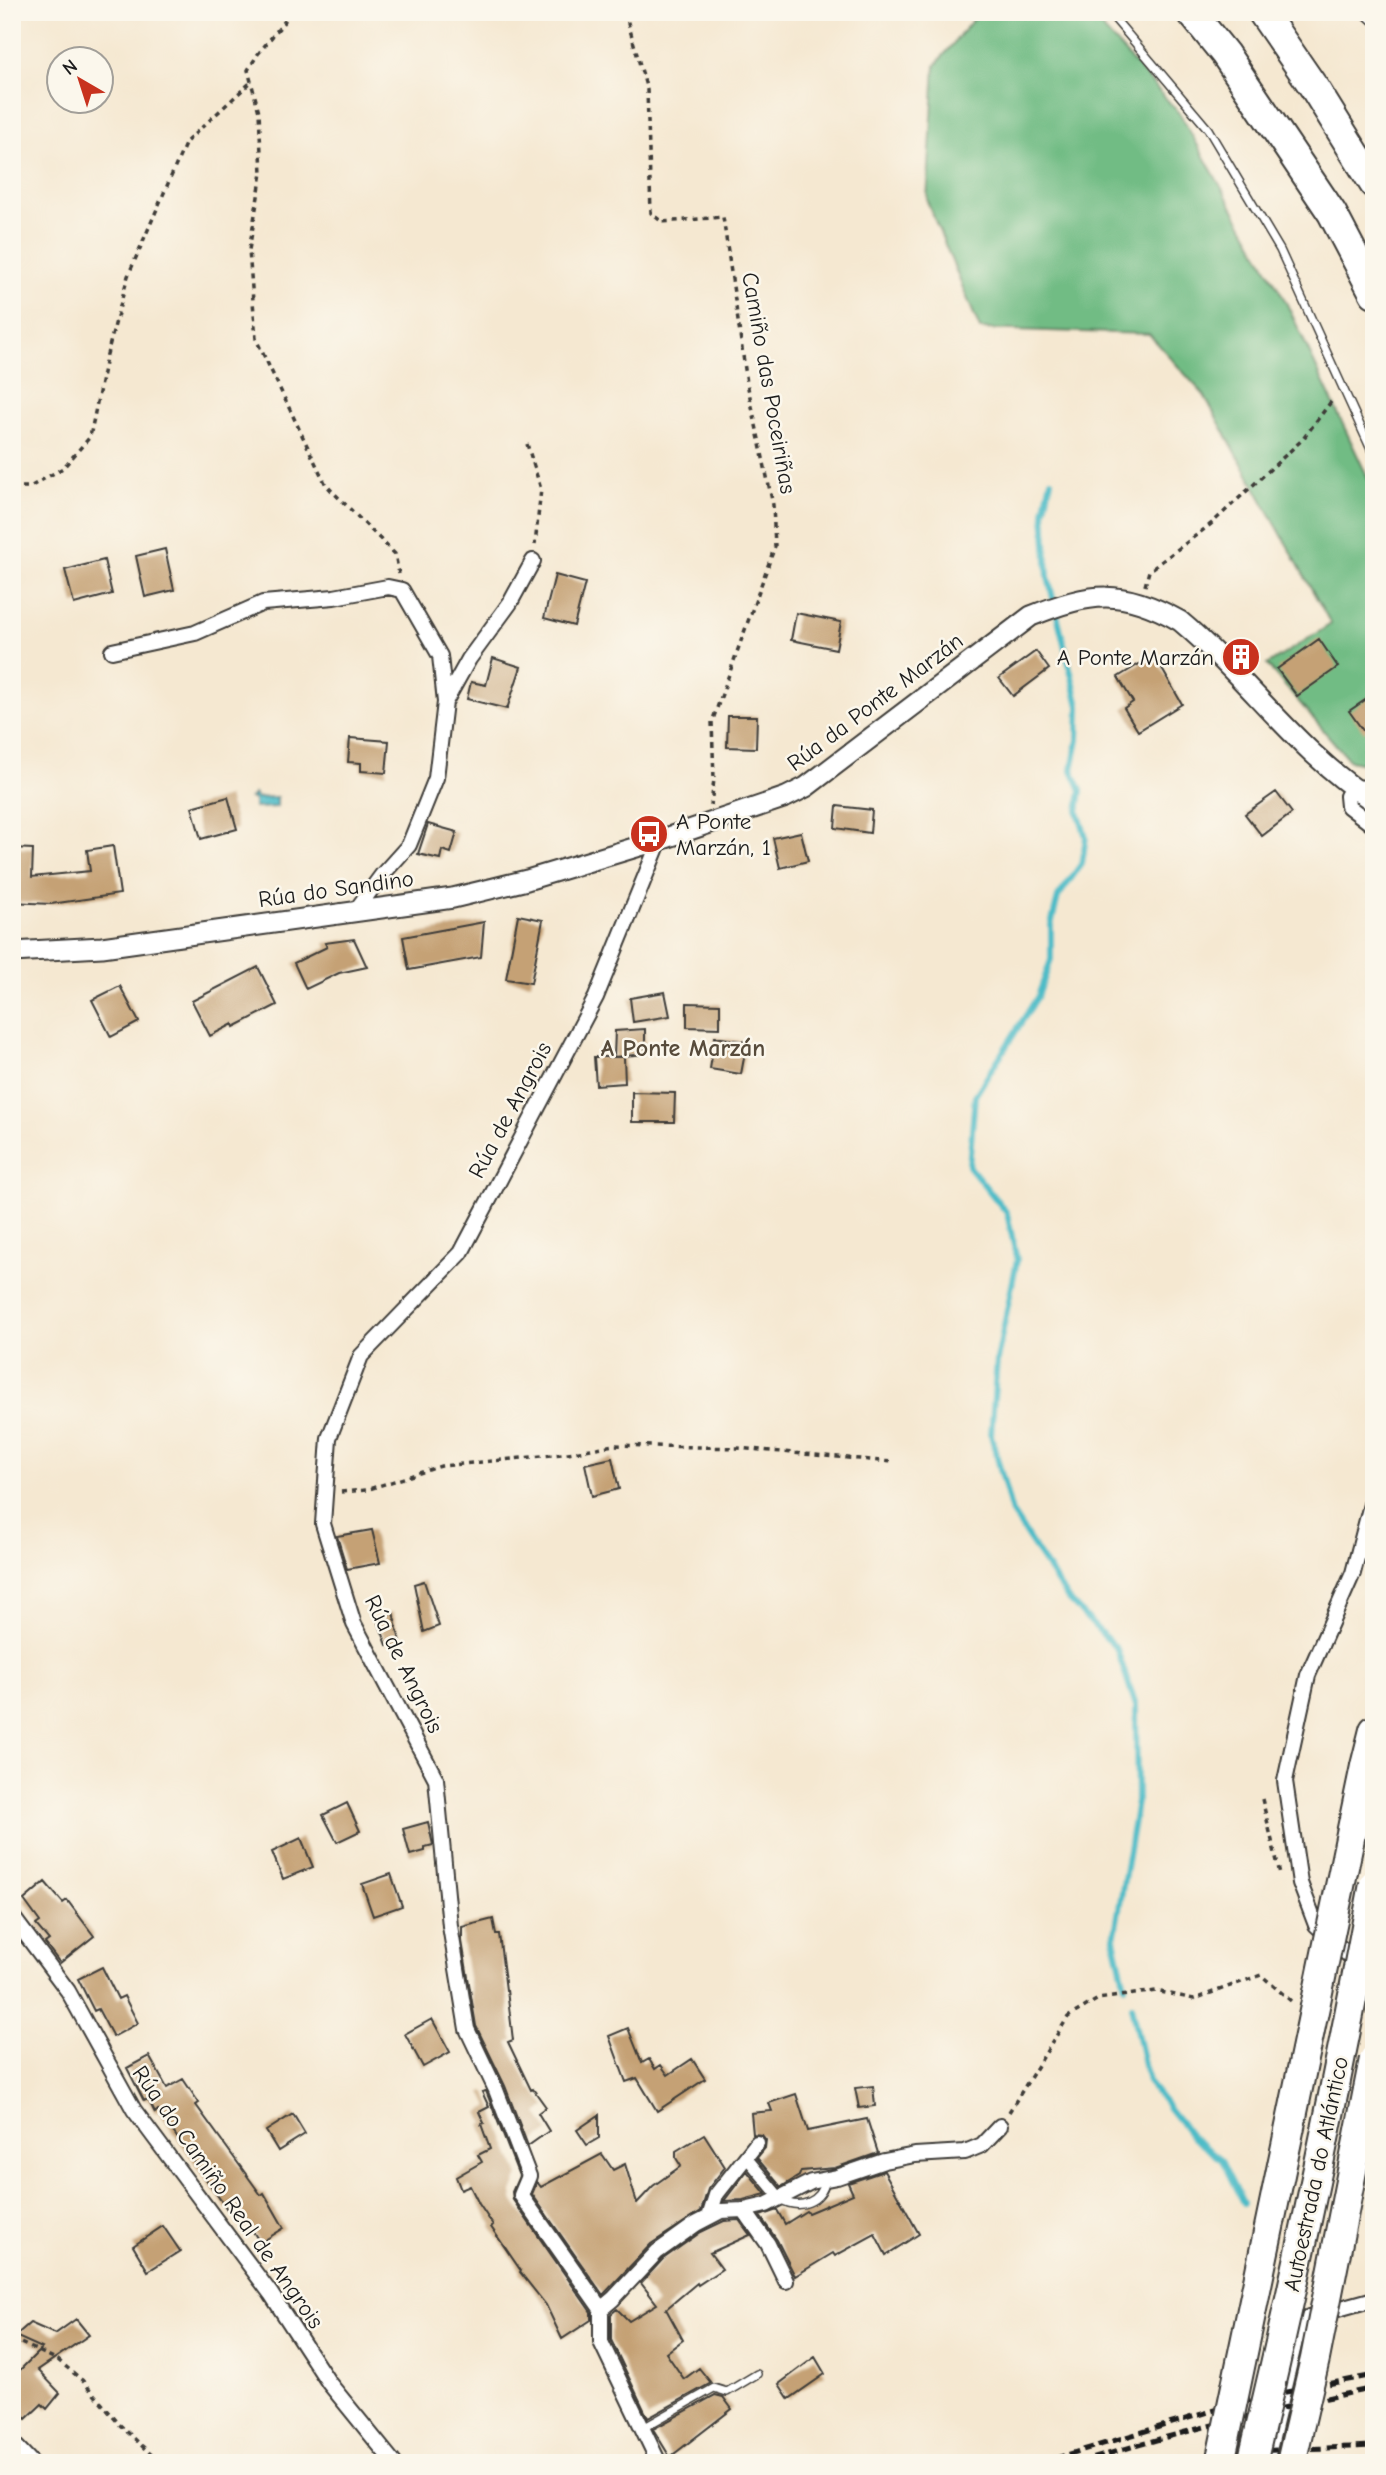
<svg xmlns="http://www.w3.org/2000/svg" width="1386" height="2475" font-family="'Comic Neue',sans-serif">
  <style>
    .forest { fill: #71bc84; stroke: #466c50; stroke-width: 2 }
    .water { fill: #4ebcc7; stroke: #356c72; stroke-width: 2 }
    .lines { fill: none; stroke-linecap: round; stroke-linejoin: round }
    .stream { stroke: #4ebcc7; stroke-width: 6 }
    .building { fill: #c5a175 }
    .service-casing { stroke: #3d3b37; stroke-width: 10 }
    .pedestrian-casing { stroke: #3d3b37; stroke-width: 14 }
    .minor-casing { stroke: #3d3b37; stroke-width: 18 }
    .tertiary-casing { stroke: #3d3b37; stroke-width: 23 }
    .motorway-casing { stroke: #3d3b37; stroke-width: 32 }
    .path { stroke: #3d3b37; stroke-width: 3.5; stroke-dasharray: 5 5; stroke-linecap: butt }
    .service { stroke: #fff; stroke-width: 7 }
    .pedestrian { stroke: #fff; stroke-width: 10 }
    .minor { stroke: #fff; stroke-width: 14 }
    .tertiary { stroke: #fff; stroke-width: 19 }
    .motorway { stroke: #fff; stroke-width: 28 }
    .rail { stroke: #1c1c1c; stroke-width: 5; stroke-dasharray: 10 5; stroke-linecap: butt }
    .motorway-bridge-casing { stroke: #3d3b37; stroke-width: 32; stroke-linecap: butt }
    .motorway-bridge { stroke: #fff; stroke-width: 28 }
    .labels { text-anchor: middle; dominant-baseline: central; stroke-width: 5; stroke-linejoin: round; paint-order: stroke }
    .street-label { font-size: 23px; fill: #1c1c1c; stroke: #fbf7ec }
    .poi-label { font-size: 23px; fill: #1c1c1c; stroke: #fbf7ec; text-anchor: end }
    .neighbourhood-label { font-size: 24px; font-weight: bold; fill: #574b3b; stroke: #fbf7ec }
  </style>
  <rect width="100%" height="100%" fill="#fbf7ec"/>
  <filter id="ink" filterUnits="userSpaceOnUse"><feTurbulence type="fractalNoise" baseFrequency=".0143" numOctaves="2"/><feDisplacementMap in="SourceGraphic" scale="14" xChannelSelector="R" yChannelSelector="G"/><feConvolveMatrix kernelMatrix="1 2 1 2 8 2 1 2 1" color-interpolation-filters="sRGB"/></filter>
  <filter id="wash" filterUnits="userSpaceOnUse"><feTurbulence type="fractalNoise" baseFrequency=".00686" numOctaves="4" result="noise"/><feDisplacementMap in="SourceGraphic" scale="28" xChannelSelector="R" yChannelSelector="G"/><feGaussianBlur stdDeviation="1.57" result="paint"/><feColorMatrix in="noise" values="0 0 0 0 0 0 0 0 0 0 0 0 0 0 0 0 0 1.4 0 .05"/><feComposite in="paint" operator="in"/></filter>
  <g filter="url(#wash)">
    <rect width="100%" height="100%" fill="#f5e8d1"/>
    <path class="forest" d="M979,12H1088L1180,114L1286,302L1374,491V766L1350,761L1267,665L1331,624L1204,395L1149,334L980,329L927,201L935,66Z"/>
    <path class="water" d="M254,794L257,798L277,797V807L254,808V800L250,798Z"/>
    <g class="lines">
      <path class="stream" d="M1051,480L1044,512L1048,577L1079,706L1078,740L1072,770L1081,790L1078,812L1086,837L1082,863L1058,897L1051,925V960L1038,996L975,1096L969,1166L1007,1213L1017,1260L997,1360L991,1435L1012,1513L1068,1599L1117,1649L1136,1706L1137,1802L1114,1939L1125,1986
        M1131,2006L1148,2082L1192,2137L1222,2160L1243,2203"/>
    </g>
    <g id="blocks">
      <path class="building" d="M165,549L174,590L145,597L136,556Z
        M104,560L112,594L74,604L65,570Z
        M555,575L585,583L574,626L544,618Z
        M796,613L841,622L836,649L791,640Z
        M1319,639L1338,667L1297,696L1277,669Z
        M1036,651L1049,669L1013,696L999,678Z
        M1154,655L1182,704L1138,731L1124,708L1133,702L1118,677Z
        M493,658L521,667L507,709L467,699L471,682L486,685Z
        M1374,694V726L1364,732L1349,711Z
        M728,716H757L756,748L727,747Z
        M350,738L389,741L386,773L361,771V763L348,762Z
        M1276,792L1292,813L1262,836L1245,814Z
        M228,797L237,829L201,839L192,807Z
        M837,806L872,810L870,833L835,828Z
        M428,824L457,832L451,853L442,850L440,859L418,854Z
        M801,832L808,861L780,868L773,838Z
        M113,846L120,894L51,904L12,902V848L33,849L32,877L90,871L87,850Z
        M518,915L543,920L531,983L506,979Z
        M484,922L481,957L409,970L403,937Z
        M354,939L367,967L339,973L306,989L294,963L327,947L325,943Z
        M258,967L277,1005L234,1027L233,1024L210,1036L192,1001Z
        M120,986L139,1022L111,1037L92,1000Z
        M665,992L670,1016L633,1022L630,998Z
        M687,1003L720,1004V1028L687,1027Z
        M645,1029V1054L614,1057L615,1031Z
        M715,1037L747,1042L741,1074L710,1069Z
        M594,1057H624L625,1083L596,1085Z
        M632,1092L675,1093L674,1122H632Z
        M612,1458L619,1489L592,1496L585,1464Z
        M372,1530L380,1563L347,1569L337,1536Z
        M424,1581L439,1626L424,1632L414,1584Z
        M393,1612L400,1641L387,1645L377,1618Z
        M347,1803L360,1831L337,1842L323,1815Z
        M428,1822L433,1845L425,1847V1851L410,1855L403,1829Z
        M301,1838L313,1867L283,1879L272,1852Z
        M391,1874L402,1906L373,1916L362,1884Z
        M45,1882L63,1903L67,1900L94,1936L60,1963L45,1943L49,1940L36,1925L40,1922L24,1900Z
        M493,1919L496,1934H499L506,1990H507L513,2040L508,2042L531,2090L533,2089L546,2107L538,2113L549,2131L528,2146L505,2086L476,2026L462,1941V1927Z
        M102,1967L118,1999L124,1996L138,2023L113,2037L98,2009L94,2011L78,1979Z
        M432,2019L450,2052L423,2067L405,2034Z
        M628,2028L642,2063L649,2059L655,2069L661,2065L668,2075L692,2059L705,2079L657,2111L637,2078L626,2082L609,2036Z
        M149,2056L167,2088L183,2079L199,2103L196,2105L261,2195L264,2193L284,2228L260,2243L236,2203L227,2209L158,2110L155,2113L148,2099L144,2101L127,2068Z
        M873,2086L875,2106L859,2108L855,2088Z
        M486,2091L519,2176L512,2192L513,2200L591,2312V2320L562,2339L546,2305L520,2272L521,2271L491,2227L493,2225L479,2204L470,2186L461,2190L456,2177L482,2162L478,2155L490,2149L481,2124L484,2123L479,2112L489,2107L482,2092Z
        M796,2094L808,2131L867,2119L878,2153L835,2168L801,2171L799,2176L781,2187L757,2158L765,2148L766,2140L762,2135L753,2134L751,2113L772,2111L769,2103Z
        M293,2114L305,2134L278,2151L266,2131Z
        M599,2115V2138L587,2145L577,2130Z
        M704,2134L725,2167L708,2189L701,2211L651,2244L603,2295L532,2194L537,2182L541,2187L602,2154L613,2170L625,2164L637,2203L653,2186L681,2166L676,2158V2151Z
        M747,2171L766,2194L743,2200L724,2201Z
        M884,2171L919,2234L886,2255L875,2234L835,2256L833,2253L795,2276L777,2240L760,2216L777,2210L785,2224L806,2211L808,2213L853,2194L848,2183Z
        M739,2220L750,2235L710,2253L722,2269L698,2285L697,2283L666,2309L683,2340L666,2353L684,2379L699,2368L711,2383L648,2418L611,2340V2314L617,2309L629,2321L657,2304L641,2283L663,2259L701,2232L724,2221Z
        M163,2226L180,2251L148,2271L133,2246Z
        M76,2319L89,2335L38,2370L60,2393L47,2409L42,2404L26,2419L12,2405V2378L42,2348L15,2336L30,2323L55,2334Z
        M815,2357L825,2374L789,2399L779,2384Z
        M715,2395L723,2397L732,2409L670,2457L653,2429Z"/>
    </g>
  </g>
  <g filter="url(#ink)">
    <use href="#blocks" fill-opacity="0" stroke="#3d3b37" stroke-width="2"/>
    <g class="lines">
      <defs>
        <path id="service" d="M1109,12L1208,129L1280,250L1374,456
          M1363,12L1374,22
          M780,2199C800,2211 821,2202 826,2180
          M643,2428L714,2388L727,2392L757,2374"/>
        <path id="pedestrian" d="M746,2157L780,2198"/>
        <path id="minor" d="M112,651L195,633L263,603L334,597L388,587L402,590L440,656L445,702L436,778L409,845L382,875L356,910
          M445,702L469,659L510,603L533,561
          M1374,787L1352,788L1347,796L1348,806L1374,826
          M1374,1493L1353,1573L1308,1675L1285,1781L1300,1883L1316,1925L1370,1975L1374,1976
          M12,1916L68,1991L134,2110L271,2294L329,2383L394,2463
          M744,2210L768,2244L786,2281
          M709,2217L716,2195L757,2143
          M601,2309L613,2299L657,2252L696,2224L721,2211L744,2210L766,2205L811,2182L837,2177L884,2161L915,2155L965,2152L982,2145L1000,2126
          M12,2442L32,2463
          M659,2463L601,2342V2309L521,2195L529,2176L496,2090L467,2029L450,1926L436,1779L354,1624L323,1524L329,1438L361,1356L461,1253L596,997L660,840
          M1266,2463L1295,2341L1309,2317L1374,2299"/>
        <path id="tertiary" d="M12,952L102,947L453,898L527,880L660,840L786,797L806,787L1031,616C1091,592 1122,588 1180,621C1248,678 1298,753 1374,802"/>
        <path id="motorway" d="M1191,12L1225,54L1332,213L1374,293
          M1262,12L1315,89L1374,184
          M1365,1766L1374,1730"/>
      </defs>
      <use href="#service" class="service-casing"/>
      <use href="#pedestrian" class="pedestrian-casing"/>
      <use href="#minor" class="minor-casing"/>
      <use href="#tertiary" class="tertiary-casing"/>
      <use href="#motorway" class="motorway-casing"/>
      <path class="path" d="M292,12L258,54L248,70L259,112L262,173L249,250L256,339L326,485L395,554L399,574
        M625,12L647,90L651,213L662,222L723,217L747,383L773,505L775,546L712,722L714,779L711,805
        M527,444L541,489L535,545
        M12,487H30L63,468L90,437L106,358L128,276L186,142L251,82
        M1145,586L1149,571L1211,524L1303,439L1333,399
        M341,1492L366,1490L441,1466L562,1454L614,1445L738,1448L892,1462
        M1262,1799L1280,1874
        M1009,2112L1068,2017L1098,1999L1156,1991L1194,1999L1261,1975L1291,2001
        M12,2339L58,2360L82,2380L120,2425L160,2463"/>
      <use href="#service" class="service"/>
      <use href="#pedestrian" class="pedestrian"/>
      <use href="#minor" class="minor"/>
      <use href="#tertiary" class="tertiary"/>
      <use href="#motorway" class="motorway"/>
      <path class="rail" d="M1040,2463L1255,2398L1374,2375
        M1079,2463C1176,2432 1274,2409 1374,2388
        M1193,2463L1253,2451L1374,2446"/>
      <defs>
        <path id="motorway-bridge" d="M1220,2463L1365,1766
          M1252,2463C1298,2271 1338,2078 1374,1884
          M1291,2463L1315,2359L1374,2059"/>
      </defs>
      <use href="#motorway-bridge" class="motorway-bridge-casing"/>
      <use href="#motorway-bridge" class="motorway-bridge"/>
    </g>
  </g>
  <defs>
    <symbol id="building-disc" viewBox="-11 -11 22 22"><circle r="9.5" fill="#c8321e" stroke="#fbf7ec"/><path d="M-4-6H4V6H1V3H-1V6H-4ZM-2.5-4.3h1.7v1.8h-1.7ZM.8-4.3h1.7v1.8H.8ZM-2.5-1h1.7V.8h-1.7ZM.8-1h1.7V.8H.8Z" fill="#fff"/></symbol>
    <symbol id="bus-disc" viewBox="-11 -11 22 22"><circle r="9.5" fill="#c8321e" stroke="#fbf7ec"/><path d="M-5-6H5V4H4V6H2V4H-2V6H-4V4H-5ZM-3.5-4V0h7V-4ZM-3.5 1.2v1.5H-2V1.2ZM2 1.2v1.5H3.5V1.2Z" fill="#fff"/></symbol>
  </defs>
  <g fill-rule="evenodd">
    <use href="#building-disc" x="1219" y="635" width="44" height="44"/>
    <use href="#bus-disc" x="627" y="812" width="44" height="44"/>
  </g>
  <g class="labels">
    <g class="street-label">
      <text transform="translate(769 383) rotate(80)">Camiño das Poceiriñas</text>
      <text transform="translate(875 702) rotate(-37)">Rúa da Ponte Marzán</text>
      <text transform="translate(336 889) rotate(-8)">Rúa do Sandino</text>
      <text transform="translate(510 1110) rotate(-62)">Rúa de Angrois</text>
      <text transform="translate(404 1664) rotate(64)">Rúa de Angrois</text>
      <text transform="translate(1316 2174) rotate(-78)">Autoestrada do Atlántico</text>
      <text transform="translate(228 2197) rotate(55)">Rúa do Camiño Real de Angrois</text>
    </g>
    <g class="poi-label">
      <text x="1214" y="657">A Ponte Marzán</text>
      <text x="676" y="821" text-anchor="start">A Ponte<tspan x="676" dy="26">Marzán, 1</tspan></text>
    </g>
    <g class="neighbourhood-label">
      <text x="683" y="1048">A Ponte Marzán</text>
    </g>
  </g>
  <rect width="1386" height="2475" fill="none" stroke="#fbf7ec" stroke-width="42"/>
  <g transform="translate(80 80) rotate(321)"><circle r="33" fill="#fbf7ec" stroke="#a29f99" stroke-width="2"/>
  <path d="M0-5L12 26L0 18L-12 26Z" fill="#c8321e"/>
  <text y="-10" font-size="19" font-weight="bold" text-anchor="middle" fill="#1c1c1c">N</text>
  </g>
</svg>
